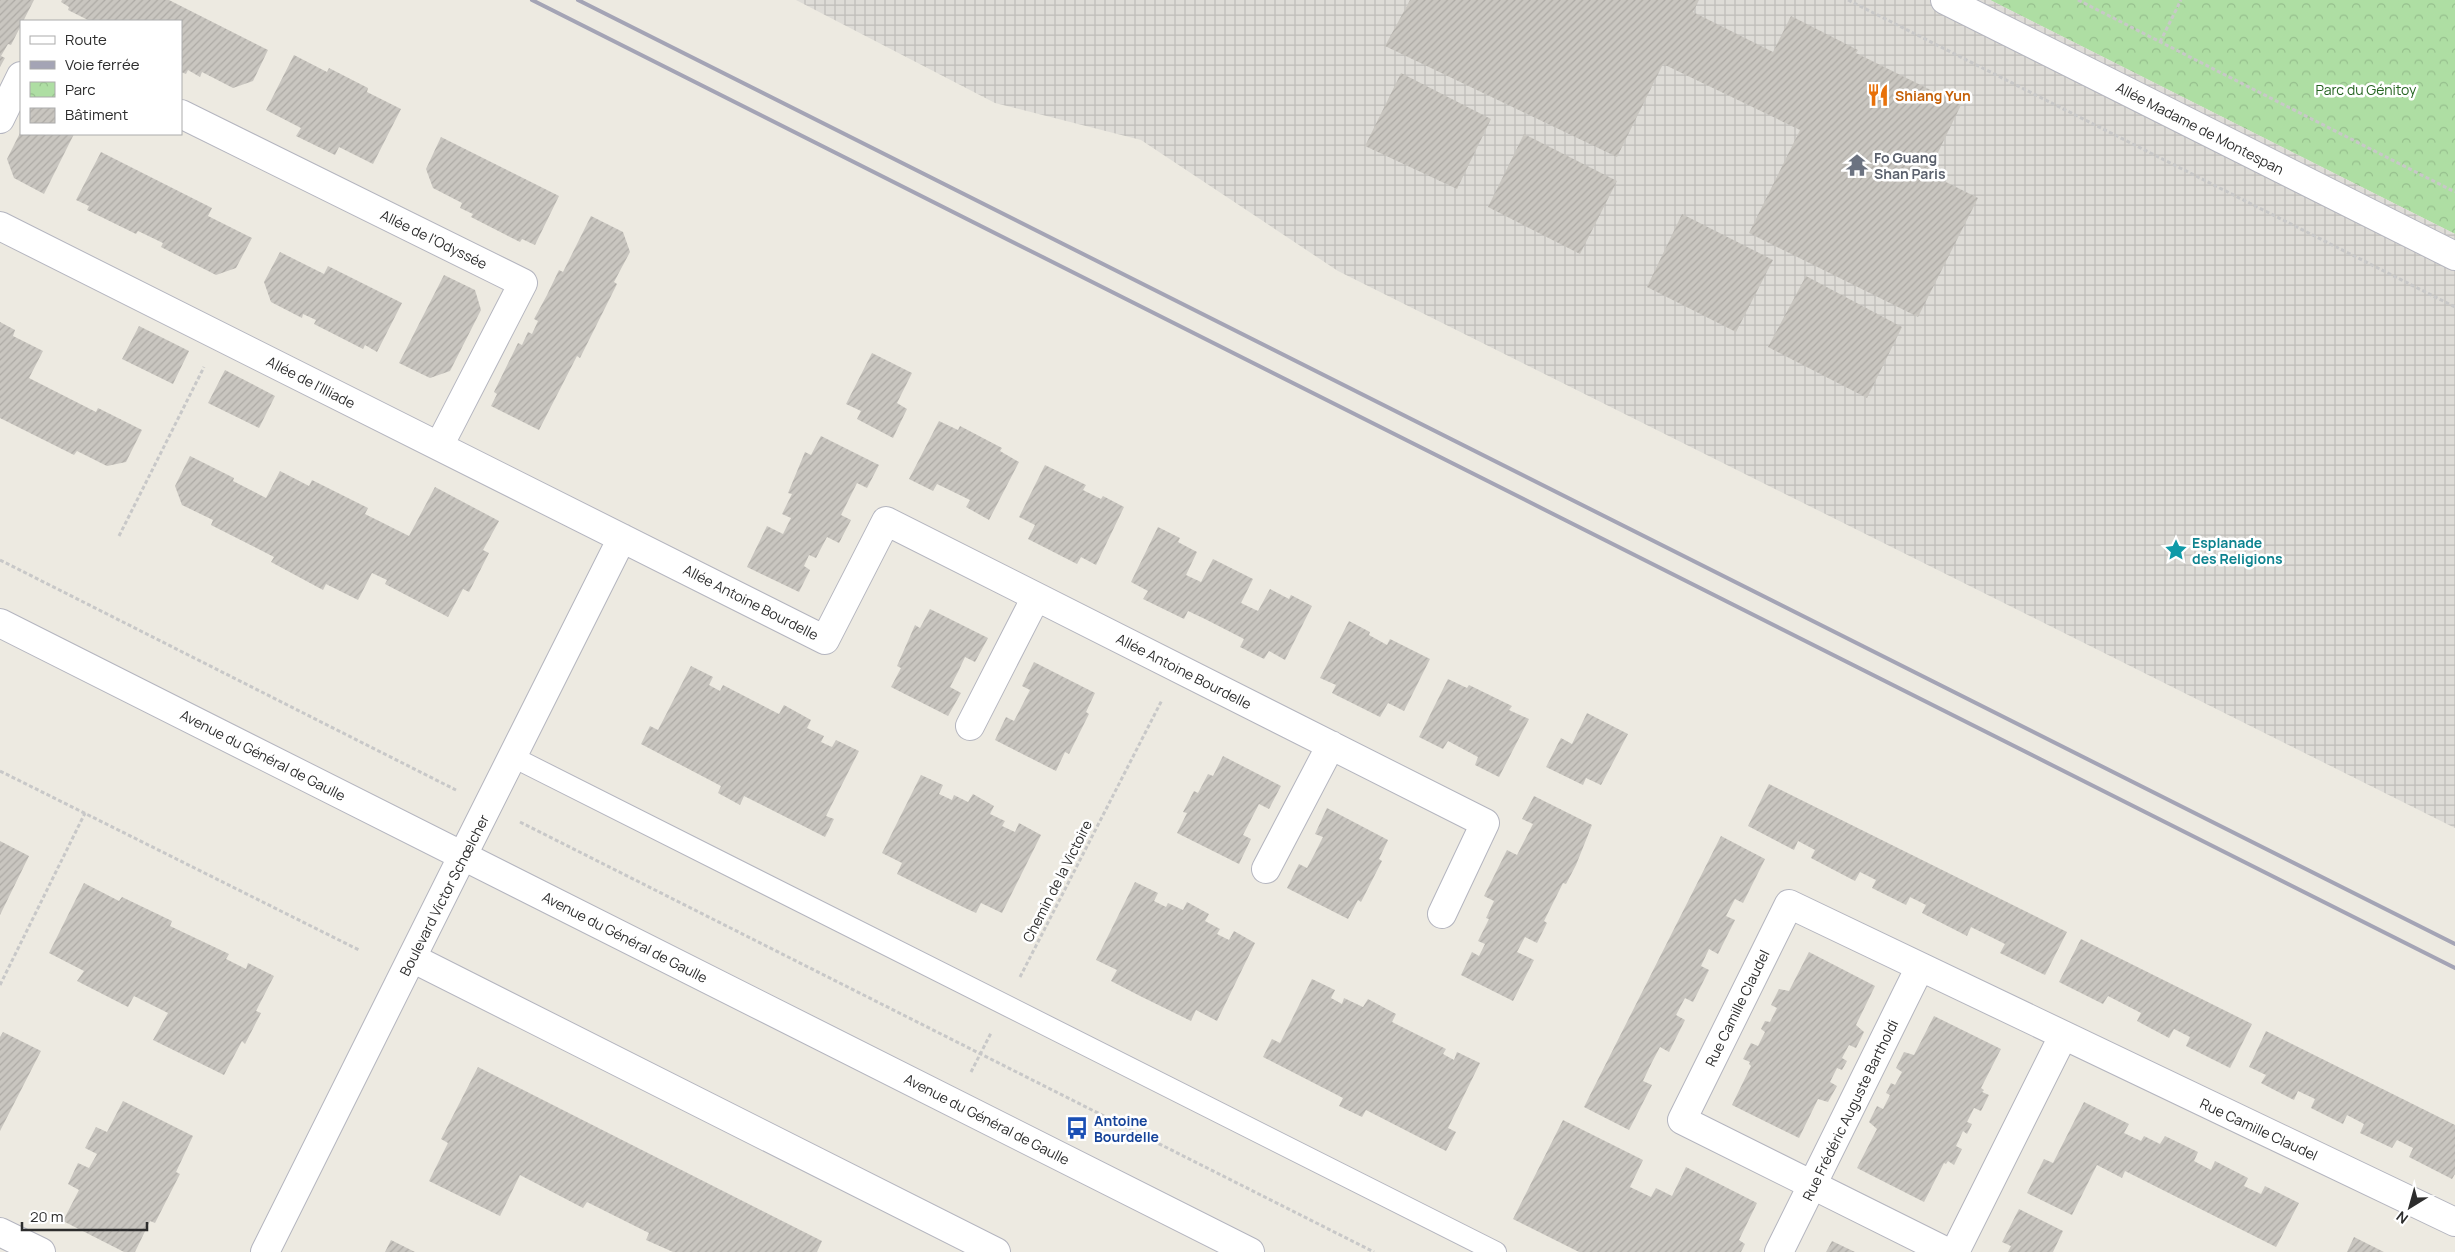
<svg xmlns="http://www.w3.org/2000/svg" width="2455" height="1252" font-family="Manrope,sans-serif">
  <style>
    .park { fill: url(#park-crowns) }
    .plaza { fill: url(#plaza-grid) }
    .building { fill: url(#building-hatch) }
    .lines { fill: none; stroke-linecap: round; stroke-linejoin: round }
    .service-casing { stroke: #b4b5bf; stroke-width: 22 }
    .minor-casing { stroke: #b4b5bf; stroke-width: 30 }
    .tertiary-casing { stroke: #b4b5bf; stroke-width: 30 }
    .secondary-casing { stroke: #b4b5bf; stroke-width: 30 }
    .path { stroke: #c8c8c8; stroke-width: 3; stroke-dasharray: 4 2.5; stroke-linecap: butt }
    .service { stroke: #fff; stroke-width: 20 }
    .minor { stroke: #fff; stroke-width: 28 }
    .tertiary { stroke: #fff; stroke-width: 28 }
    .secondary { stroke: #fff; stroke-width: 28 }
    .rail { stroke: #a4a4b5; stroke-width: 4 }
    .labels { text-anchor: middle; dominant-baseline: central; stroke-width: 5; stroke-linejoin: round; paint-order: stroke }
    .park-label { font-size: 14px; fill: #266522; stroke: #fff }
    .food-label { font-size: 14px; font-weight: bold; fill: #c56008; stroke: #fff; text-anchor: start }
    .street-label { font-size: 14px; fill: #2d2d2d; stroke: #fff }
    .worship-label { font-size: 14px; font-weight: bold; fill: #5b616d; stroke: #fff; text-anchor: start }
    .culture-label { font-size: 14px; font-weight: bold; fill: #0d838f; stroke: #fff; text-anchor: start }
    .transit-label { font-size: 14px; font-weight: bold; fill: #164399; stroke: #fff; text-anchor: start }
  </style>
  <defs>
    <pattern id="park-crowns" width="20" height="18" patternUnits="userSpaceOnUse" patternTransform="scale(1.25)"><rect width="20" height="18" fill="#aedea3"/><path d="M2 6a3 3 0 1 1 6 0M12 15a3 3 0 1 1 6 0" fill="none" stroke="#96bf8d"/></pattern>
    <pattern id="plaza-grid" width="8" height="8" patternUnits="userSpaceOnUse" patternTransform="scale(1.25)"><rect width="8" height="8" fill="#dedcd7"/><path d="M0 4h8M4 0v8" fill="none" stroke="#bfbdb9"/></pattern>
    <pattern id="building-hatch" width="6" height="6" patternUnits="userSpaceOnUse" patternTransform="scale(1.25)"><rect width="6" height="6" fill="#c9c6c0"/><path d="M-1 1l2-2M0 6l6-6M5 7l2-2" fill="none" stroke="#adaaa5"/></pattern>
  </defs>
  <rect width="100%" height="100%" fill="#edeae1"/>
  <path class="park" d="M1990,0H2455V234Z"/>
  <path class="plaza" d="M796,0H1990L2455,234V828L1338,271L1141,140L995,103Z"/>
  <path class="building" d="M0,0H34L11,45L8,44L1,56L5,58L0,67Z
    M62,0H169L268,50L253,81L233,88L202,72L200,77L188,70L186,74L181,72V21H90L68,10L69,7L61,2Z
    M1410,0H1699L1693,12L1773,52L1791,16L1858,50L1856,53L1961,105L1928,173L1978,198L1918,317L1749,233L1800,130L1663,64L1617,157L1385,46Z
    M294,55L327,72L329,68L368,88L367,92L401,109L373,164L339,147L335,155L296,136L301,128L266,110Z
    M1401,73L1491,119L1457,189L1365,146Z
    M21,131V134H74L44,194L14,178L7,159Z
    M1524,134L1617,181L1580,254L1488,207Z
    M441,137L559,196L535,245L522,239L520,242L471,217L473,214L460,208L462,203L433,188L426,169Z
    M101,152L212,208L208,216L252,238L236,268L216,275L161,247L163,243L138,231L136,234L87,210L89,206L76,200Z
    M1682,214L1773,260L1736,332L1647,287Z
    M591,216L623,232L630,252L614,282L617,284L580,358L577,356L539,430L491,406L497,394L494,392L518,343L522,345L528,332L532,334L538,321L534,319L547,295L559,270L563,272Z
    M280,252L324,274L328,266L402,303L377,352L365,345L363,349L314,324L316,320L303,314L302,318L271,302L264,282Z
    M444,275L475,290L481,310L450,371L430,378L399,363Z
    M1806,276L1902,327L1867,398L1768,347Z
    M0,322L15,330L13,336L43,351L29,378L96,412L98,408L142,430L126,462L107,466L77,451L74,455L0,418Z
    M139,326L189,351L173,384L122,359Z
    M872,353L912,373L897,403L907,409L893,438L857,419L861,411L846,404Z
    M225,370L275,396L259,428L208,403Z
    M939,421L958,430L960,426L1002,448L1000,451L1019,462L989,520L966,507L970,500L937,484L933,491L909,479Z
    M821,436L879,465L867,488L857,483L841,515L851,520L839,543L827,537L816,558L809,555L804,566L810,570L799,592L747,567L767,526L783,534L791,518L782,514L792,494L788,493L805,452L811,455Z
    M190,456L234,478L233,481L266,498L280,471L309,486L312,480L368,508L365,514L409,536L435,487L499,521L483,550L489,553L469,592L463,589L448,617L385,584L387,580L372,573L358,600L326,584L323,590L271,562L274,557L211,525L213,520L182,505L175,486Z
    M1045,465L1086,485L1083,490L1101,499L1103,496L1124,507L1096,565L1081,557L1077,564L1028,539L1035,525L1019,517Z
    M1158,527L1180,538L1178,542L1197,552L1186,575L1201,582L1213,559L1253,579L1241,603L1258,611L1270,589L1289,599L1291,595L1312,606L1285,660L1269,651L1264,659L1240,647L1244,639L1205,619L1188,611L1184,619L1143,599L1148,591L1131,582Z
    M930,609L988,638L975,662L965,657L958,672L950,687L961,693L948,716L891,687L901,668L897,666L915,625L920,628Z
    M1349,621L1370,632L1369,635L1387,645L1390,639L1430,659L1404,711L1388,703L1380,717L1332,693L1336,685L1320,678Z
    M1034,662L1095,693L1086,712L1089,714L1069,754L1065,752L1056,771L995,740L1006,717L1014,721L1030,690L1022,686Z
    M691,666L713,677L709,685L720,691L723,685L779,714L784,705L811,720L807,728L824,736L821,742L832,747L836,740L859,751L826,816L834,819L825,837L744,796L740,805L718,793L721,786L641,744L650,726L658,730Z
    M1448,679L1467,688L1469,685L1512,706L1509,710L1529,719L1499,777L1475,765L1478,757L1448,741L1443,749L1419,737Z
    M1587,713L1628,734L1601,785L1586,778L1583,785L1546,767L1561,738L1572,744Z
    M1223,756L1281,786L1269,809L1259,804L1243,835L1251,839L1239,864L1177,833L1187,813L1183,812L1194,791L1198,793L1208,774L1213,776Z
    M921,775L943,785L939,794L952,800L954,795L968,802L973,794L994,806L990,814L1005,821L1002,826L1015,832L1019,823L1041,835L1002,913L981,903L976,913L965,908L897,874L902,863L882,853Z
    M1769,784L2067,932L2045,975L2000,953L2005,944L1971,927L1967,936L1922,913L1926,905L1910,897L1906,905L1872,888L1876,880L1860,872L1855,881L1811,858L1815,850L1798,841L1794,850L1748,826Z
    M1534,796L1592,825L1576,865L1566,884L1563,883L1544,921L1547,923L1537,943L1525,937L1517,952L1534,960L1513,1001L1461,975L1472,952L1479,956L1485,944L1478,941L1489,919L1486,918L1494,901L1484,896L1507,850L1517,855L1533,824L1522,819Z
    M1327,808L1388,840L1379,859L1382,861L1361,902L1358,900L1348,919L1287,888L1299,864L1307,868L1315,853L1323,837L1315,834Z
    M1721,836L1765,859L1743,903L1735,899L1726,916L1735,920L1718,954L1709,949L1701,966L1709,970L1693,1002L1685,998L1676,1015L1685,1020L1669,1052L1660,1047L1651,1064L1643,1081L1652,1085L1629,1130L1584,1107Z
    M0,841L29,856L0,915Z
    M1135,882L1158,893L1154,901L1166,907L1168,903L1183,910L1187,902L1209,914L1205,921L1220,929L1217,934L1229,940L1234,931L1255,943L1217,1021L1196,1010L1191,1021L1140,996L1111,981L1117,970L1096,960Z
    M84,883L119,901L122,897L172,921L170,926L229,954L226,959L246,969L248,963L274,976L256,1011L261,1013L245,1044L242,1041L224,1075L153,1040L168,1013L134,996L128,1007L77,981L84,971L49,953Z
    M2081,939L2252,1024L2230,1068L2186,1046L2190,1037L2174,1029L2169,1038L2137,1021L2141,1013L2108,996L2103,1004L2059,982Z
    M1809,952L1875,986L1856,1025L1864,1032L1856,1048L1849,1045L1842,1058L1847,1061L1842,1070L1837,1068L1830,1082L1837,1086L1828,1102L1818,1099L1799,1138L1732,1105L1751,1066L1749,1064L1750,1062L1743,1059L1751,1043L1758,1046L1765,1032L1761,1029L1765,1021L1770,1022L1777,1008L1771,1005L1779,989L1789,991Z
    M1312,979L1335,990L1331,998L1342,1004L1344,998L1363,1007L1368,999L1396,1014L1392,1022L1446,1049L1443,1054L1454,1060L1457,1052L1480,1063L1448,1128L1456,1132L1446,1151L1366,1110L1362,1117L1339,1106L1343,1098L1263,1057L1272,1039L1280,1043Z
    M1934,1016L2001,1049L1981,1088L1984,1090L1982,1092L1989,1095L1981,1111L1974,1108L1967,1122L1972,1124L1967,1134L1963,1131L1956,1146L1962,1149L1954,1165L1948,1161L1946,1164L1944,1163L1924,1202L1857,1168L1877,1129L1869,1122L1877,1106L1883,1109L1890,1095L1886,1093L1891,1083L1895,1085L1902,1072L1896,1068L1904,1052L1914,1055Z
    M2266,1031L2455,1125V1174L2452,1179L2409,1157L2413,1148L2397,1140L2392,1148L2360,1133L2364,1124L2347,1115L2343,1124L2311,1108L2315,1099L2298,1091L2294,1100L2261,1083L2266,1075L2249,1067Z
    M3,1032L41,1051L0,1131V1037Z
    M478,1067L822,1241L817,1252H673L646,1240L649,1233L587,1202L583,1208L520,1175L500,1216L429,1181L448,1143L441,1139Z
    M123,1101L193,1136L176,1172L180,1174L155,1223L150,1221L135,1252H124L63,1221L79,1190L68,1184L78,1163L89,1168L97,1154L85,1148L96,1127L107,1132Z
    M2084,1102L2129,1124L2124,1133L2141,1141L2144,1136L2160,1144L2165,1136L2198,1152L2194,1161L2211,1170L2215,1161L2248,1178L2244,1186L2261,1194L2265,1186L2299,1203L2276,1247L2125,1171L2122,1178L2097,1165L2072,1215L2027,1193L2044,1159L2053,1163Z
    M1563,1120L1643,1160L1630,1187L1651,1197L1656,1188L1672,1196L1686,1167L1757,1203L1739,1240L1745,1244L1741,1252H1579L1513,1219Z
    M2019,1209L2063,1231L2053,1252H2008L2011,1246L2002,1242Z
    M2354,1237L2384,1252H2347Z
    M391,1240L415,1252H385Z
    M1832,1241L1855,1252H1826Z"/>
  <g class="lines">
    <defs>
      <path id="service" d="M513,757L1496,1252"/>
      <path id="minor" d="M181,114L523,283L439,446
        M0,119L21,76
        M0,226L825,640L886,521L1485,823L1442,914
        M970,726L1036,597
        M463,855L622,538
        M1266,869L1331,745
        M412,958L996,1252
        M0,1232L41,1252
        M1779,1252L1920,967
        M1947,1252L1682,1120L1789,904L2455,1222
        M1955,1252L2063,1036"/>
      <path id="tertiary" d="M1945,0L2455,256"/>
      <path id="secondary" d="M0,623L1250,1252
        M265,1252L463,855"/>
    </defs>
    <use href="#service" class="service-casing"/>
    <use href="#minor" class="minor-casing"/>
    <use href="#tertiary" class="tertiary-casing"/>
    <use href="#secondary" class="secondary-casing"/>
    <path class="path" d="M1848,0L2455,307
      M2078,0L2455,192
      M2160,42L2181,0
      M119,536L204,367
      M0,560L456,790
      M0,771L359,950
      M520,822L1374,1252
      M1020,977L1162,700
      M0,985L85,813
      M971,1072L991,1033"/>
    <use href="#service" class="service"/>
    <use href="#minor" class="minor"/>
    <use href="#tertiary" class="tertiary"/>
    <use href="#secondary" class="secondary"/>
    <path class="rail" d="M532,0L2455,968
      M578,0L2455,944"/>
  </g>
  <defs>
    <symbol id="restaurant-bare" viewBox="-9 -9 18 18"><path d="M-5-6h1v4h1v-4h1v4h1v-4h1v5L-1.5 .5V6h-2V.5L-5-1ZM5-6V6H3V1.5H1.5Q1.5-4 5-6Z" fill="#e8710a" stroke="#fff" stroke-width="2.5" paint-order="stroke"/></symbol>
    <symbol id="temple-bare" viewBox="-9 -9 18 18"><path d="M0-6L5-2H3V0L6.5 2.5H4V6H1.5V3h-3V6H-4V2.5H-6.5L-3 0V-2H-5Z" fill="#6b7280" stroke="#fff" stroke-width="2.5" paint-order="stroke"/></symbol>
    <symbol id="sight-bare" viewBox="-9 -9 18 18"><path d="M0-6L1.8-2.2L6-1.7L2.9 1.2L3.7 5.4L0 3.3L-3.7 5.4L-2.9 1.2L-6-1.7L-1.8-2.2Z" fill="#0f9aa8" stroke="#fff" stroke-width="2.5" paint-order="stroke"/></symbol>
    <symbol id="bus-bare" viewBox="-9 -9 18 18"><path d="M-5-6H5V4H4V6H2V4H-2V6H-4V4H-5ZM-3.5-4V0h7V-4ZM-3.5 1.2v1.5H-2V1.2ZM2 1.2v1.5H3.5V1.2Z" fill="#1a4fb4" stroke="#fff" stroke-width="2.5" paint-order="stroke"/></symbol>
  </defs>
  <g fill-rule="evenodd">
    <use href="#restaurant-bare" x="1862" y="79" width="32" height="32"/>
    <use href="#temple-bare" x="1841" y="149" width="32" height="32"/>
    <use href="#sight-bare" x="2160" y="534" width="32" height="32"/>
    <use href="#bus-bare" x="1061" y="1112" width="32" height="32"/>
  </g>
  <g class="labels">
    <g class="park-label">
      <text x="2366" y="89">Parc du Génitoy</text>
    </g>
    <g class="food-label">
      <text x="1895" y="95">Shiang Yun</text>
    </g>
    <g class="street-label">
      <text transform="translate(2200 128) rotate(27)">Allée Madame de Montespan</text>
      <text transform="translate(434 239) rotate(26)">Allée de l'Odyssée</text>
      <text transform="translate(311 382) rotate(27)">Allée de l'Illiade</text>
      <text transform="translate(751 602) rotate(27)">Allée Antoine Bourdelle</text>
      <text transform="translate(1184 671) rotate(27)">Allée Antoine Bourdelle</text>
      <text transform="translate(263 755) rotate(27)">Avenue du Général de Gaulle</text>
      <text transform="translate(1057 881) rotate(-63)">Chemin de la Victoire</text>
      <text transform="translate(444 895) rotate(-63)">Boulevard Victor Schœlcher</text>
      <text transform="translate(625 937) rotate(27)">Avenue du Général de Gaulle</text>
      <text transform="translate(1737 1008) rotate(-64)">Rue Camille Claudel</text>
      <text transform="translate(1850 1110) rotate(-64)">Rue Frédéric Auguste Bartholdi</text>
      <text transform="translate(987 1119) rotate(27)">Avenue du Général de Gaulle</text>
      <text transform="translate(2259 1129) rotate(25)">Rue Camille Claudel</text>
    </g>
    <g class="worship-label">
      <text x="1874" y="157">Fo Guang<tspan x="1874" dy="16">Shan Paris</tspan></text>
    </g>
    <g class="culture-label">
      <text x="2192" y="542">Esplanade<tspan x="2192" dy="16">des Religions</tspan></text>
    </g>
    <g class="transit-label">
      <text x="1094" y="1120">Antoine<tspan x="1094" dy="16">Bourdelle</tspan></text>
    </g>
  </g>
  <rect x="20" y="20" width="162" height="115" fill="#ffffff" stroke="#ababab"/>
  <rect x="30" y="36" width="25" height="8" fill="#ffffff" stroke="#ababab"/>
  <text x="65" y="45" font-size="15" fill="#2d2d2d">Route</text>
  <rect x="30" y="61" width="25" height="8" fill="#a4a4b5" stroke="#ababab"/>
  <text x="65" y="70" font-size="15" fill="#2d2d2d">Voie ferrée</text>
  <rect x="30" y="82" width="25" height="15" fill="url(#park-crowns)" stroke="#ababab"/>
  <text x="65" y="95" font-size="15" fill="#2d2d2d">Parc</text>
  <rect x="30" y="108" width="25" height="15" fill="url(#building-hatch)" stroke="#ababab"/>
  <text x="65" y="120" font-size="15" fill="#2d2d2d">Bâtiment</text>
  <g transform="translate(2410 1207) rotate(217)" stroke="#ffffff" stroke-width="4" paint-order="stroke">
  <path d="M0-4L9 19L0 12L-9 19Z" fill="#2d2d2d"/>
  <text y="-8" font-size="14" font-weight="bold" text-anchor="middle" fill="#2d2d2d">N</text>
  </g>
  <path d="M22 1222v8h125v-8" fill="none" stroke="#2d2d2d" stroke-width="2.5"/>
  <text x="30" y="1222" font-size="15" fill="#2d2d2d" stroke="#ffffff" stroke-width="4" paint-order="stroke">20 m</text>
</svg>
